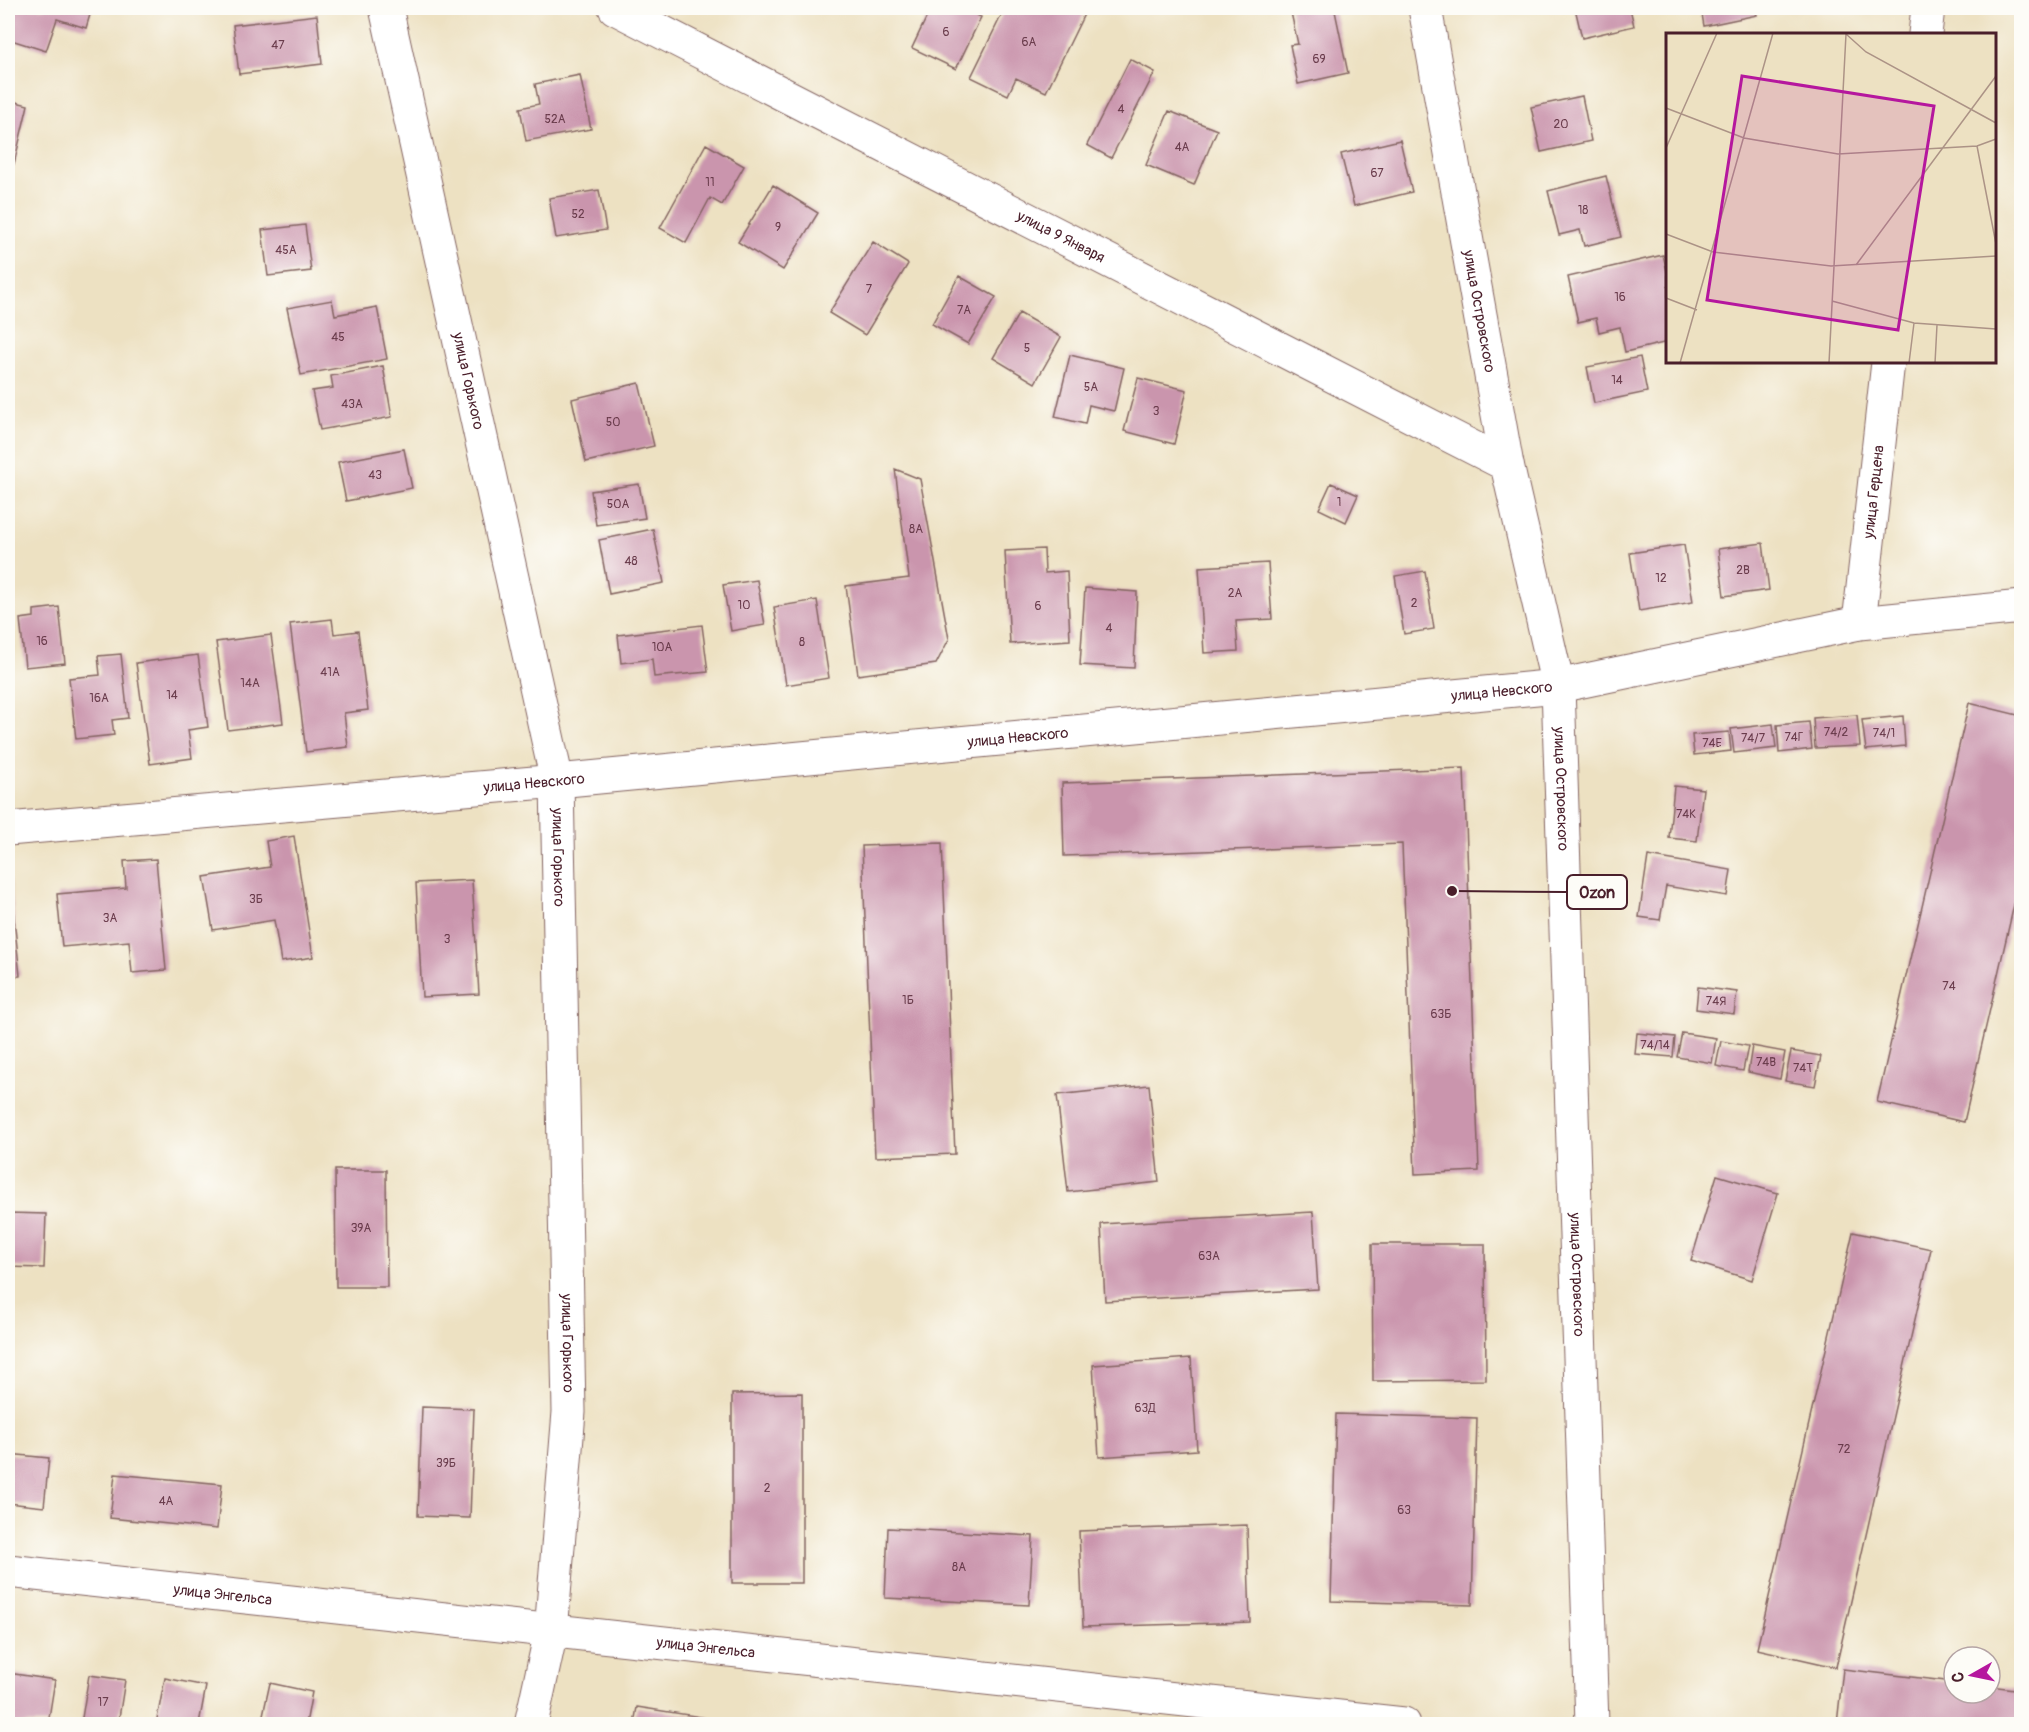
<svg xmlns="http://www.w3.org/2000/svg" width="2029" height="1732" font-family="Pangolin,sans-serif">
  <style>
    .building { fill: #ca95ad }
    .lines { fill: none; stroke-linecap: round; stroke-linejoin: round }
    .minor-casing { stroke: #836360; stroke-width: 35 }
    .major-casing { stroke: #836360; stroke-width: 35 }
    .minor { stroke: #fff; stroke-width: 33 }
    .major { stroke: #fff; stroke-width: 33 }
    .labels { text-anchor: middle; dominant-baseline: central; stroke-width: 6; stroke-linejoin: round; paint-order: stroke }
    .number-label { font-size: 12px; fill: #6a3c4c }
    .street-label { font-size: 15px; fill: #4a1f2b; stroke: #fdfcf7 }
    .inset-road { fill: none; stroke: #ac9386; stroke-width: 1.5 }
    .view { fill: #b5179e; fill-opacity: 0.15; stroke: #b5179e; stroke-width: 3 }
    .inset-edge { fill: none; stroke: #4a1f2b; stroke-width: 3 }
    .leader { fill: none; stroke: #4a1f2b; stroke-width: 2 }
    .callout-dot { fill: #4a1f2b; stroke: #fdfcf7; stroke-width: 2 }
    .callout { fill: #fdfcf7; stroke: #4a1f2b; stroke-width: 2 }
    .callout-label { font-size: 16px; text-anchor: middle; font-weight: bold; fill: #4a1f2b }
  </style>
  <rect width="100%" height="100%" fill="#fdfcf7"/>
  <filter id="ink" filterUnits="userSpaceOnUse"><feTurbulence type="fractalNoise" baseFrequency=".0167" numOctaves="2"/><feDisplacementMap in="SourceGraphic" scale="12" xChannelSelector="R" yChannelSelector="G"/><feConvolveMatrix kernelMatrix="1 2 1 2 8 2 1 2 1" color-interpolation-filters="sRGB"/></filter>
  <filter id="wash" filterUnits="userSpaceOnUse"><feTurbulence type="fractalNoise" baseFrequency=".008" numOctaves="4" result="noise"/><feDisplacementMap in="SourceGraphic" scale="24" xChannelSelector="R" yChannelSelector="G"/><feGaussianBlur stdDeviation="1.35" result="paint"/><feColorMatrix in="noise" values="0 0 0 0 0 0 0 0 0 0 0 0 0 0 0 0 0 1.4 0 .05"/><feComposite in="paint" operator="in"/></filter>
  <g filter="url(#wash)">
    <rect width="100%" height="100%" fill="#ede1c2"/>
    <g id="blocks">
      <path class="building" d="M8,8H92L86,28L57,19L46,51L8,39Z
        M931,8H962L981,17L956,69L912,48Z
        M1005,8H1087L1046,92L1016,78L1008,95L971,77Z
        M1290,8H1346L1335,11L1348,73L1298,84L1290,45L1298,44Z
        M1575,8H1630L1634,26L1582,38Z
        M1701,8H1755L1757,15L1704,26Z
        M317,15L322,64L239,74L233,25Z
        M1130,59L1155,72L1111,158L1087,145Z
        M580,75L591,129L526,141L520,108L539,104L535,84Z
        M1582,96L1591,141L1541,152L1531,107Z
        M8,100L28,105L14,164L8,163Z
        M1169,111L1217,130L1194,185L1146,165Z
        M1400,140L1412,192L1354,206L1341,154Z
        M706,144L744,166L722,205L710,198L686,243L660,228Z
        M1606,176L1621,237L1584,246L1580,230L1559,235L1548,191Z
        M773,185L818,213L783,270L738,242Z
        M599,190L606,230L556,238L549,198Z
        M305,225L311,271L268,276L262,230Z
        M873,242L908,264L865,335L829,313Z
        M1663,255L1668,275V342L1625,352L1620,327L1599,332L1596,318L1578,322L1568,277Z
        M959,276L996,297L968,344L932,324Z
        M332,300L335,315L377,307L387,359L301,375L287,308Z
        M1019,313L1061,337L1035,383L993,358Z
        M1070,355L1124,368L1114,411L1089,405L1085,424L1055,417Z
        M1640,357L1647,392L1594,403L1587,367Z
        M383,366L392,417L320,430L312,391L333,388L331,376Z
        M1138,378L1187,390L1174,444L1124,431Z
        M639,383L654,446L586,462L572,399Z
        M404,449L412,488L346,501L338,462Z
        M895,469L920,479L949,639L936,664L858,675L846,586L909,578Z
        M1331,483L1358,495L1346,522L1319,509Z
        M639,484L645,518L596,525L591,491Z
        M653,529L664,583L609,594L599,540Z
        M1763,543L1769,590L1724,596L1718,549Z
        M1684,545L1693,602L1639,611L1630,553Z
        M1044,549L1045,573L1067,571L1070,640L1010,644L1005,551Z
        M1268,563L1272,619L1236,621L1238,651L1204,653L1199,567Z
        M1425,571L1434,629L1404,634L1395,576Z
        M757,580L765,625L731,631L723,585Z
        M1085,588L1137,592L1134,668L1080,665Z
        M817,600L829,678L786,685L774,607Z
        M59,607L65,663L25,667L20,619L34,617V610Z
        M332,619L334,634L358,631L368,710L344,713L348,747L306,752L290,624Z
        M702,625L708,672L654,677L652,659L621,663L618,635Z
        M271,635L283,723L228,730L216,642Z
        M121,654L128,718L112,720L114,735L76,739L69,678L100,675L98,656Z
        M198,655L208,727L188,730L192,758L150,764L136,663Z
        M1969,703L2022,716V870L1964,1122L1877,1102Z
        M1857,715L1860,746L1815,748L1813,718Z
        M1903,716L1905,746L1866,750L1862,720Z
        M1809,722L1812,749L1779,753L1777,725Z
        M1773,724L1776,748L1734,753L1731,729Z
        M1729,732L1731,751L1694,755L1692,735Z
        M1464,768L1479,1171L1415,1174L1402,844L1064,856L1062,783Z
        M1674,786L1703,789L1697,841L1669,838Z
        M294,836L313,957L281,962L274,920L213,930L204,877L270,867L266,841Z
        M942,843L955,1154L875,1157L862,846Z
        M1648,856L1731,870L1727,896L1666,886L1660,920L1639,917Z
        M156,859L166,970L132,973L129,941L62,947L57,894L126,888L124,861Z
        M10,879L20,976L8,978V880Z
        M472,880L479,994L422,997L416,883Z
        M1698,987L1737,992L1734,1014L1696,1009Z
        M1637,1033L1675,1037L1673,1057L1635,1054Z
        M1682,1033L1716,1038L1712,1063L1677,1057Z
        M1721,1041L1748,1046L1743,1071L1716,1066Z
        M1752,1046L1785,1052L1780,1079L1748,1072Z
        M1791,1051L1821,1056L1815,1086L1785,1081Z
        M1149,1085L1159,1182L1068,1192L1057,1095Z
        M335,1170H386L387,1287H336Z
        M1717,1175L1778,1193L1752,1280L1691,1261Z
        M1313,1212L1318,1289L1105,1301L1101,1224Z
        M8,1213L46,1214L44,1268L8,1267Z
        M1853,1232L1931,1249L1836,1667L1757,1649Z
        M1372,1244H1485L1486,1380L1373,1381Z
        M1191,1358L1197,1450L1099,1457L1093,1365Z
        M802,1393V1583H732V1394Z
        M422,1407L474,1409L470,1518L418,1516Z
        M1336,1414L1477,1418L1472,1605L1331,1601Z
        M8,1454L49,1458L44,1507L8,1503Z
        M115,1474L222,1484L217,1529L110,1518Z
        M1247,1525L1250,1622L1083,1627L1079,1531Z
        M888,1528L1033,1536L1029,1605L885,1598Z
        M1843,1669L1954,1682V1693H1990V1686L2022,1690V1724H1837Z
        M8,1673L55,1680L48,1724H8Z
        M89,1675L125,1680L118,1724H81Z
        M165,1678L206,1686L199,1724H156Z
        M270,1683L312,1692L306,1724H261Z
        M637,1707L708,1718L707,1724H634Z"/>
    </g>
  </g>
  <g filter="url(#ink)">
    <use href="#blocks" fill-opacity="0" stroke="#836360" stroke-width="1.5"/>
    <g class="lines">
      <defs>
        <g id="minor">
          <path id="s1" d="M386,8L557,781L569,1412L551,1632L531,1724"/>
          <path id="s2" d="M615,8L1507,465"/>
          <path d="M1925,34L1928,8"/>
          <path id="s3" d="M1859,623L1888,362"/>
          <path id="s4" d="M8,829L557,781L1558,686L1859,623L2022,607"/>
          <path id="s5" d="M8,1571L1404,1724"/>
        </g>
        <g id="major">
          <path id="s6" d="M1425,8L1507,465L1558,686L1592,1724"/>
        </g>
      </defs>
      <use href="#minor" class="minor-casing"/>
      <use href="#major" class="major-casing"/>
      <use href="#minor" class="minor"/>
      <use href="#major" class="major"/>
    </g>
  </g>
  <g class="labels">
    <g class="number-label">
      <text x="946" y="32">6</text>
      <text x="1029" y="42">6А</text>
      <text x="278" y="45">47</text>
      <text x="1319" y="59">69</text>
      <text x="1121" y="109">4</text>
      <text x="555" y="119">52А</text>
      <text x="1561" y="124">20</text>
      <text x="1182" y="147">4А</text>
      <text x="1377" y="173">67</text>
      <text x="710" y="182">11</text>
      <text x="1583" y="210">18</text>
      <text x="578" y="214">52</text>
      <text x="778" y="227">9</text>
      <text x="286" y="250">45А</text>
      <text x="869" y="289">7</text>
      <text x="1620" y="297">16</text>
      <text x="964" y="310">7А</text>
      <text x="338" y="337">45</text>
      <text x="1027" y="348">5</text>
      <text x="1617" y="380">14</text>
      <text x="1091" y="387">5А</text>
      <text x="352" y="404">43А</text>
      <text x="1156" y="411">3</text>
      <text x="613" y="422">50</text>
      <text x="375" y="475">43</text>
      <text x="1339" y="502">1</text>
      <text x="618" y="504">50А</text>
      <text x="916" y="529">8А</text>
      <text x="631" y="561">48</text>
      <text x="1743" y="570">2В</text>
      <text x="1661" y="578">12</text>
      <text x="1235" y="593">2А</text>
      <text x="1414" y="603">2</text>
      <text x="744" y="605">10</text>
      <text x="1038" y="606">6</text>
      <text x="1109" y="628">4</text>
      <text x="42" y="641">16</text>
      <text x="802" y="642">8</text>
      <text x="662" y="647">10А</text>
      <text x="330" y="672">41А</text>
      <text x="250" y="683">14А</text>
      <text x="172" y="695">14</text>
      <text x="99" y="698">16А</text>
      <text x="1836" y="732">74/2</text>
      <text x="1884" y="733">74/1</text>
      <text x="1794" y="737">74Г</text>
      <text x="1753" y="738">74/7</text>
      <text x="1712" y="743">74Е</text>
      <text x="1686" y="814">74К</text>
      <text x="256" y="899">3Б</text>
      <text x="110" y="918">3А</text>
      <text x="447" y="939">3</text>
      <text x="1949" y="986">74</text>
      <text x="908" y="1000">1Б</text>
      <text x="1716" y="1001">74Я</text>
      <text x="1441" y="1014">63Б</text>
      <text x="1655" y="1045">74/14</text>
      <text x="1766" y="1062">74В</text>
      <text x="1803" y="1068">74Т</text>
      <text x="361" y="1228">39А</text>
      <text x="1209" y="1256">63А</text>
      <text x="1145" y="1408">63Д</text>
      <text x="1844" y="1449">72</text>
      <text x="446" y="1463">39Б</text>
      <text x="767" y="1488">2</text>
      <text x="166" y="1501">4А</text>
      <text x="1404" y="1510">63</text>
      <text x="959" y="1567">8А</text>
      <text x="103" y="1702">17</text>
    </g>
    <g class="street-label">
      <text stroke="none"><textPath href="#s2" startOffset="501">улица 9 Января</textPath></text>
      <text stroke="none"><textPath href="#s6" startOffset="308">улица Островского</textPath></text>
      <text stroke="none"><textPath href="#s1" startOffset="382">улица Горького</textPath></text>
      <text stroke="none"><textPath href="#s3" startOffset="132">улица Герцена</textPath></text>
      <text stroke="none"><textPath href="#s4" startOffset="1500">улица Невского</textPath></text>
      <text stroke="none"><textPath href="#s4" startOffset="1014">улица Невского</textPath></text>
      <text stroke="none"><textPath href="#s4" startOffset="528">улица Невского</textPath></text>
      <text stroke="none"><textPath href="#s6" startOffset="794">улица Островского</textPath></text>
      <text stroke="none"><textPath href="#s1" startOffset="868">улица Горького</textPath></text>
      <text stroke="none"><textPath href="#s6" startOffset="1280">улица Островского</textPath></text>
      <text stroke="none"><textPath href="#s1" startOffset="1354">улица Горького</textPath></text>
      <text stroke="none"><textPath href="#s5" startOffset="216">улица Энгельса</textPath></text>
      <text stroke="none"><textPath href="#s5" startOffset="702">улица Энгельса</textPath></text>
    </g>
  </g>
  <g transform="translate(1666 33)">
    <rect width="330" height="330" fill="#ede1c2"/>
    <path class="inset-road" d="M170,0H225M180,1L200,19L330,90M0,75L78,105L172,121L311,113L330,106M311,113L330,211M0,115L51,0M0,201L47,219L165,233L330,223M190,232L330,43M0,265L31,277M166,268L248,290L330,296M14,330L107,0M163,330L180,1M243,330L248,290M269,330L271,292M294,330H318"/>
    <path class="view" d="M76,43L268,73L232,297L41,267Z"/>
    <rect width="330" height="330" class="inset-edge"/>
  </g>
  <path class="leader" d="M1452 891L1567 892"/>
  <circle class="callout-dot" cx="1452" cy="891" r="6"/>
  <rect class="callout" x="1567" y="875" width="60" height="34" rx="6"/>
  <g class="callout-label">
    <text x="1597" y="898">Ozon</text>
  </g>
  <rect width="2029" height="1732" fill="none" stroke="#fdfcf7" stroke-width="30"/>
  <g transform="translate(1972 1675) rotate(261)"><circle r="28" fill="#fdfcf7" stroke="#b5a4a5" stroke-width="1.5"/>
  <path d="M0-4.5L10 22L0 15L-10 22Z" fill="#b5179e"/>
  <text y="-9" font-size="16" font-weight="bold" text-anchor="middle" fill="#4a1f2b">С</text>
  </g>
</svg>
